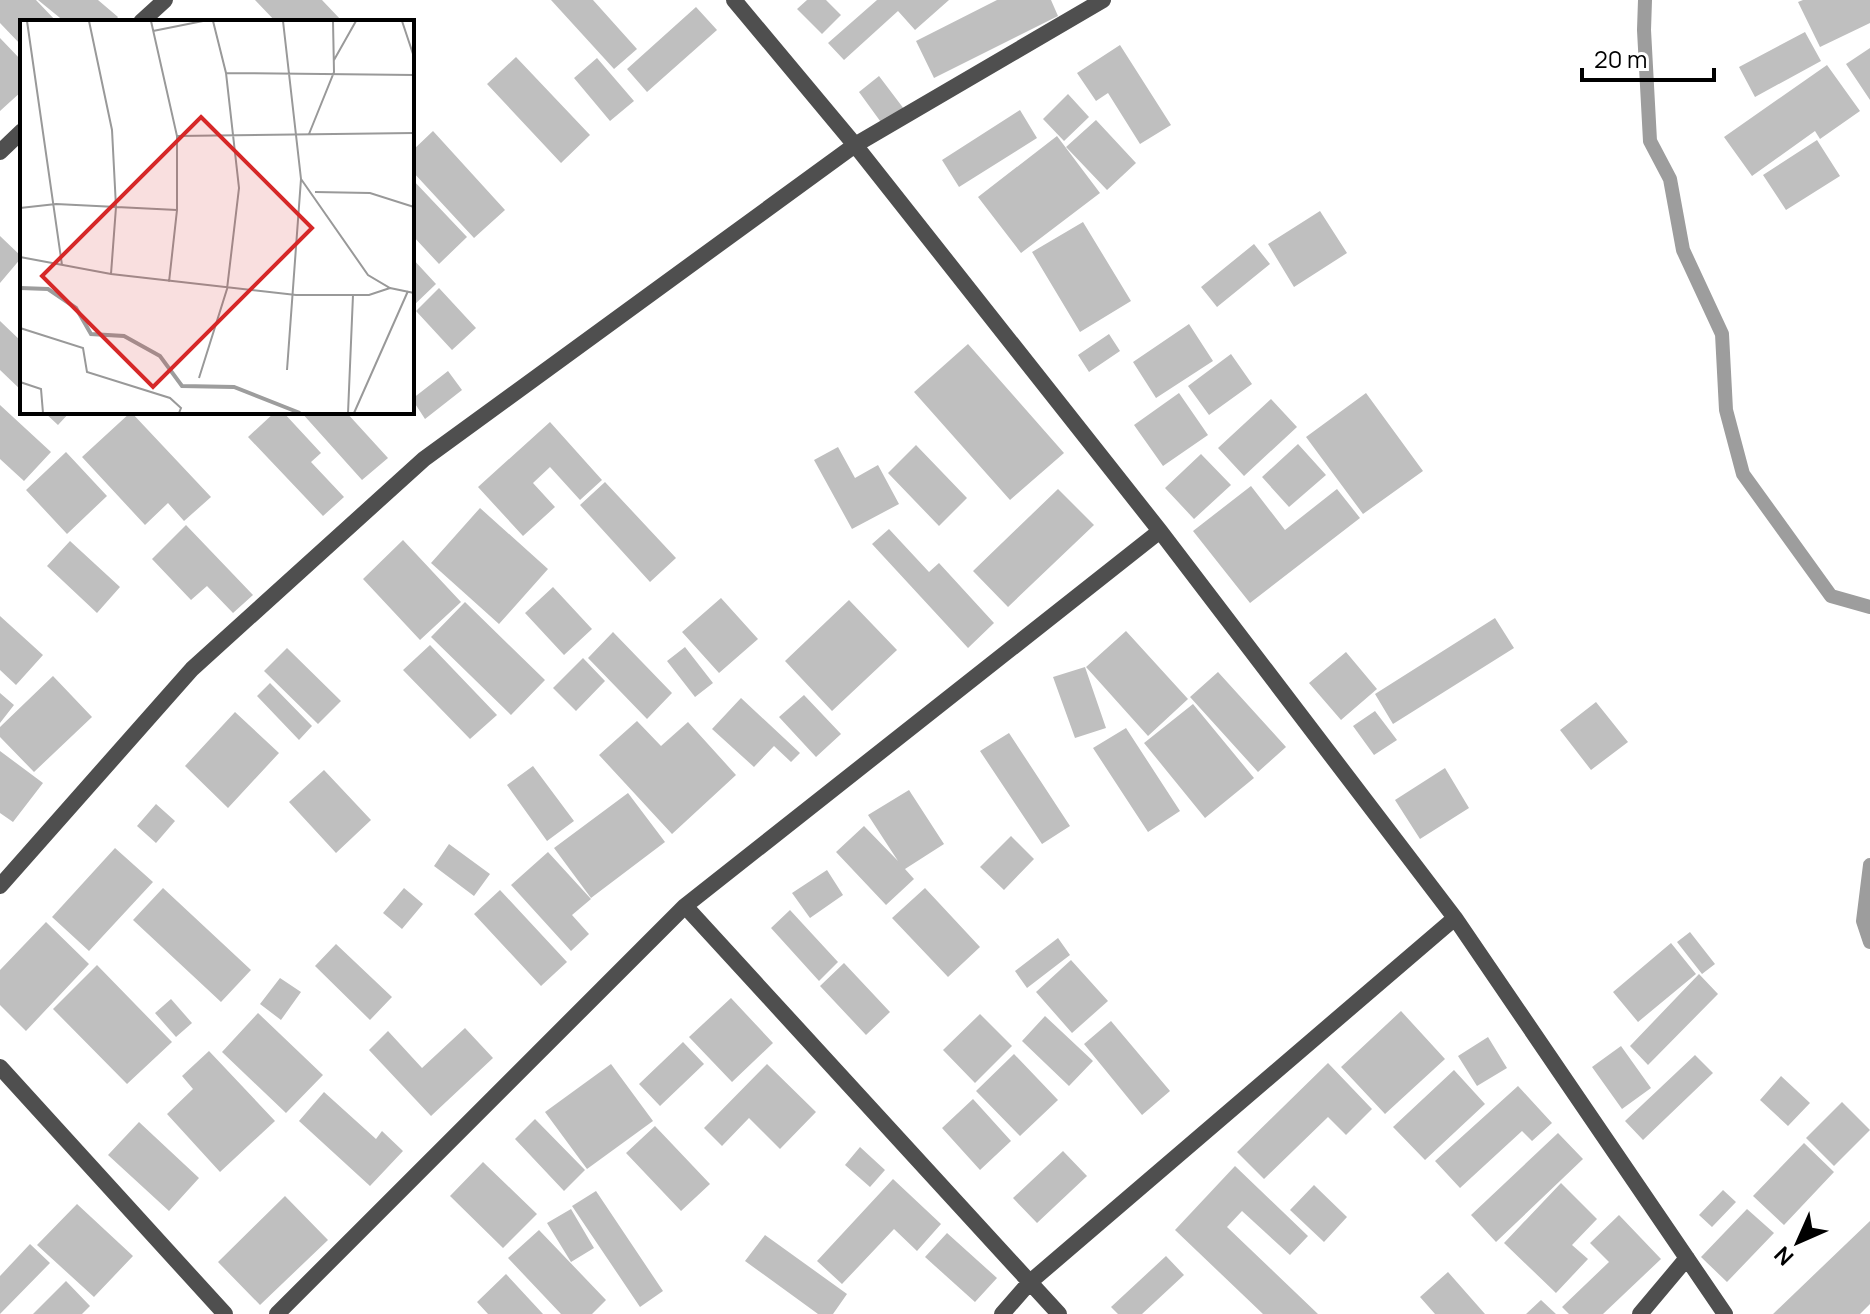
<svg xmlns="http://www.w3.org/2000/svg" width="1870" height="1314" font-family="Manrope,sans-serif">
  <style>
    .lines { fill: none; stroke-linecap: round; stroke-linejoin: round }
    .stream { stroke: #9d9d9d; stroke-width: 14 }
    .building { fill: #bfbfbf }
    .minor { stroke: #4f4f4f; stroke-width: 16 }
    .inset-river { fill: none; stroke: #9d9d9d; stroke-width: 4 }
    .inset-road { fill: none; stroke: #999; stroke-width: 2 }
    .view { fill: #d62828; fill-opacity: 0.15; stroke: #d62828; stroke-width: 4 }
    .inset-edge { fill: none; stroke: #000; stroke-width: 4 }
  </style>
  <rect width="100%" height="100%" fill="#fff"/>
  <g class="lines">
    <path class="stream" d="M1645,0L1644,30L1650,141L1670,179L1683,250L1722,334L1726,410L1743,474L1831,596L1870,607
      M1870,865L1863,921L1870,942"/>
  </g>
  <path class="building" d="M0,0H36L57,22H22V46L0,23Z
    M38,0H98L118,17L114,22H65Z
    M255,0H322L341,20L276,22Z
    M551,0H593L637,49L614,69Z
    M807,0H826L841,15L822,34L797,9Z
    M877,0H949L915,30L898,11L844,60L828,43Z
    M997,0H1051L1058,16L934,78L916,41Z
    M1803,0H1870V23L1820,47L1798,2Z
    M696,7L717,30L647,92L627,69Z
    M1805,32L1821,61L1755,97L1739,67Z
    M0,38L22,61V91L0,111Z
    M1120,45L1171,125L1140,144L1108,93L1096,101L1077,73Z
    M1870,48V100L1846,64Z
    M516,57L590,135L561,163L487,84Z
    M597,58L634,101L610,121L574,78Z
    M1827,65L1860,111L1820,139L1815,131L1752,176L1724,137Z
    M879,76L904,109L883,125L859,92Z
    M1068,94L1089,117L1064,141L1043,119Z
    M1020,110L1037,138L959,187L942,160Z
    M1096,120L1136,163L1107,190L1066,147Z
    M433,131L505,210L474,238L412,171V151Z
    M1057,136L1100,193L1021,253L978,197Z
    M1817,140L1840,176L1786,210L1763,175Z
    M412,179L467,237L439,264L412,235Z
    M1320,211L1347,253L1294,287L1268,244Z
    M1083,222L1131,301L1080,332L1032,252Z
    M0,236L22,257L0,283Z
    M1254,244L1270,264L1217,307L1201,287Z
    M412,258L436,284L412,307Z
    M439,288L476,328L452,350L416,311Z
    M0,321L22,342V391L0,370Z
    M1189,324L1213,361L1156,398L1133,362Z
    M1109,334L1120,351L1089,372L1078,355Z
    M968,344L1064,453L1010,500L914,392Z
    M1231,354L1252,384L1209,415L1188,386Z
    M448,371L462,390L425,419L412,399Z
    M1179,393L1208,435L1163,466L1134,425Z
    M1366,393L1423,471L1363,514L1306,437Z
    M1271,399L1297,427L1244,476L1218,448Z
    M0,405L51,452L24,481L0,459Z
    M44,412H70L58,425Z
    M131,412L211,497L184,521L168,503L145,525L82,457Z
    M275,412H283L321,453L311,462L344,497L323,516L248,437Z
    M301,412H346L388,458L362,480Z
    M550,422L602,480L580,500L550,467L533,483L555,507L523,536L478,487Z
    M1298,444L1326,475L1289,507L1262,477Z
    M916,445L967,498L939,526L888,473Z
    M838,447L855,478L878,465L899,504L852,529L814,460Z
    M66,452L107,496L67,534L26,490Z
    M1201,454L1231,485L1194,519L1165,488Z
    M605,482L676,558L650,582L580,505Z
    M1251,486L1285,530L1337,489L1360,518L1250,603L1193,531Z
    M1058,489L1094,525L1008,607L973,571Z
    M480,508L548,569L499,624L431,563Z
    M186,525L253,595L233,613L207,586L191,600L152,559Z
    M889,529L929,572L939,563L994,623L968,648L872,544Z
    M403,540L461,602L420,640L363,579Z
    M70,541L120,587L97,613L47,566Z
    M553,587L592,629L564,655L525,613Z
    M721,598L758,639L719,673L682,632Z
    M849,600L897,650L832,711L785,661Z
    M465,602L545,680L511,715L431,637Z
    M0,616L43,655L16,685L0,670Z
    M1495,618L1514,648L1393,724L1375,694Z
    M1126,631L1188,699L1148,736L1086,667Z
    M613,632L672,693L647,719L588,658Z
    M430,645L497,715L470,739L403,670Z
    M685,647L713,683L695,697L667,661Z
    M287,648L341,701L318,724L264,671Z
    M1346,652L1377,689L1341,720L1309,683Z
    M583,658L605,681L576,711L553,688Z
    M1085,667L1106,728L1075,738L1053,677Z
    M1218,672L1286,747L1258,772L1190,697Z
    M53,676L92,717L34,772L0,737V727Z
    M270,683L312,726L299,740L257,696Z
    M0,693L14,705L0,723Z
    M804,695L841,734L816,757L779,717Z
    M741,698L800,753L791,762L774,746L754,767L712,729Z
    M1596,702L1628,742L1591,770L1560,730Z
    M1193,704L1254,778L1205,818L1144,743Z
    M1375,711L1397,740L1374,755L1353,726Z
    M235,712L279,753L228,808L185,766Z
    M637,721L661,746L688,722L736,775L672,834L599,755Z
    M1126,728L1180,811L1148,832L1093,748Z
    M1009,733L1070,826L1042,844L980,751Z
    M0,751L43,783L13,822L0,813Z
    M533,766L574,821L547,841L507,785Z
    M1445,768L1469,808L1420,839L1395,800Z
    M324,770L371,820L336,853L289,802Z
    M909,790L944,844L905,869L914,879L886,905L836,852L864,826L898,861L868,815Z
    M628,793L665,842L591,898L554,848Z
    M156,804L175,821L156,843L137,826Z
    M1011,836L1034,859L1004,890L980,867Z
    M449,844L490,874L474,896L434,866Z
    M115,848L153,882L89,951L52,917Z
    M548,852L591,899L572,915L589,934L571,951L511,885Z
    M827,870L843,895L810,918L792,893Z
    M163,888L251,970L221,1002L133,920Z
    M404,888L423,904L402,929L383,913Z
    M925,888L980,947L948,977L892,918Z
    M500,890L567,962L541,986L474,914Z
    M790,910L838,962L819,981L771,928Z
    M46,922L89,964L26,1031L0,1005V970Z
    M1690,932L1715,964L1702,974L1677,942Z
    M1058,938L1070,955L1027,988L1015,971Z
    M1671,943L1696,974L1638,1022L1613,992Z
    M336,944L392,997L370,1020L315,966Z
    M1071,960L1108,1001L1072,1033L1036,992Z
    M844,963L890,1012L866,1035L820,986Z
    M97,965L172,1042L127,1084L53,1009Z
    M1699,974L1718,994L1648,1065L1630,1046Z
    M280,978L301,992L281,1020L260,1004Z
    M731,998L773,1043L732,1082L689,1037Z
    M171,999L192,1023L176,1037L155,1013Z
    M1401,1011L1445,1059L1385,1114L1341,1067Z
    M258,1013L323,1075L286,1113L222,1052Z
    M980,1014L1012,1046L975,1083L943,1050Z
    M1045,1016L1093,1061L1069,1086L1022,1041Z
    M1111,1021L1170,1091L1142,1115L1084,1044Z
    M465,1028L493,1058L431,1116L369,1050L388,1031L422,1068Z
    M1488,1037L1507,1068L1477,1086L1458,1056Z
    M683,1042L704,1064L660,1106L639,1084Z
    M1621,1046L1651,1088L1622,1109L1592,1067Z
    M209,1051L275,1121L220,1172L167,1114L193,1089L182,1076Z
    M1014,1054L1058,1100L1020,1136L976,1091Z
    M1695,1055L1713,1073L1643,1140L1625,1121Z
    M1328,1063L1372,1109L1346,1135L1328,1117L1264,1179L1237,1152Z
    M611,1064L653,1121L587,1169L545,1112Z
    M767,1064L816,1112L780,1149L749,1118L722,1146L704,1128Z
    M1454,1070L1485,1104L1425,1160L1393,1127Z
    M1781,1076L1810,1103L1788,1126L1760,1100Z
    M1518,1086L1552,1123L1532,1141L1522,1131L1460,1188L1435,1161Z
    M324,1092L376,1139L382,1131L403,1151L370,1186L299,1121Z
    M973,1099L1011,1141L980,1170L942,1128Z
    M1842,1102L1870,1130L1834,1166L1806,1138Z
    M535,1119L585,1170L564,1191L515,1139Z
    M139,1122L199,1178L169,1211L108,1155Z
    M655,1126L710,1184L681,1211L626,1153Z
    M1558,1133L1583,1159L1496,1242L1471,1215Z
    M1804,1143L1834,1172L1784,1225L1753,1196Z
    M860,1147L885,1170L870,1187L845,1165Z
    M1063,1151L1087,1176L1037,1223L1013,1198Z
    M483,1162L537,1214L503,1248L450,1196Z
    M1235,1166L1308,1236L1290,1255L1242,1211L1227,1227L1318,1314H1263L1175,1230Z
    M893,1179L941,1224L917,1251L894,1229L842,1284L817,1261Z
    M1561,1183L1597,1219L1572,1245L1588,1259L1556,1293L1504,1243Z
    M1314,1185L1347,1217L1324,1242L1290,1210Z
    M1723,1190L1736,1202L1712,1227L1699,1215Z
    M596,1191L663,1291L640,1307L572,1206Z
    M285,1196L328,1240L260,1305L218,1262Z
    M77,1204L133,1256L94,1297L37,1245Z
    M571,1209L594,1248L571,1262L547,1223Z
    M1747,1209L1774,1233L1727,1282L1701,1257Z
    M1619,1215L1661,1259L1603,1314H1569L1562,1307L1609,1262L1590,1243Z
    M1870,1221V1304L1860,1314H1773Z
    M539,1230L606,1300L592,1314H561L508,1258Z
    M947,1233L997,1278L975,1302L925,1257Z
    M765,1235L847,1294L833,1314H818L745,1261Z
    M30,1244L50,1263L0,1314V1276Z
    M1166,1256L1184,1275L1142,1314H1118L1111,1307Z
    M1448,1272L1485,1314H1435L1420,1297Z
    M506,1274L543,1314H488L477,1302Z
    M66,1281L90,1306L82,1314H33Z
    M1541,1300L1556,1314H1526Z"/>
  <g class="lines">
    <path class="minor" d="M734,0L855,145L1160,531L1455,918L1725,1314
      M141,22L165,0
      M0,152L22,131
      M0,886L192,669L424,459L855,145L1103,0
      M685,906L1059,1314
      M0,1067L225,1314
      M277,1314L685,906L1160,531
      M1002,1314L1030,1282L1455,918
      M1640,1314L1687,1258"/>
  </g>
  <g transform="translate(20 20)">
    <rect width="394" height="394" fill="#fff"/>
    <path class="inset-river" d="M0,268L28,269L56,288L71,314L104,316L140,336L162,366L214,367L280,393"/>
    <path class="inset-road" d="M7,1L42,245M69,1L92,110L96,187L91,254M131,1L157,116V190L149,262M263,1L281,159L267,350M382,1L394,37M133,11L183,1M314,40L336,1M206,53L394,55M289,114L314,52L313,1M157,116L394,113M281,159L348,255L370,268L394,273M295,172L350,173L394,187M0,188L36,184L157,190M0,237L91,254L276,275H349L370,268M0,308L63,328L67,352L150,378L161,388L159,393M179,358L207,269L219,168L206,53L193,1M0,362L21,369L23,393M328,393L333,275M334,393L388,271"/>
    <path class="view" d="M181,97L292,208L133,367L22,256Z"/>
    <rect width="394" height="394" class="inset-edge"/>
  </g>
  <g transform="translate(1798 1242) rotate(225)" stroke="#ffffff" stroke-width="6" paint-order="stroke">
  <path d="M0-6L14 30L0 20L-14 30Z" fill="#000000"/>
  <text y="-12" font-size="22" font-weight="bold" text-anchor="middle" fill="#000000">N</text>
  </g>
  <path d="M1582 68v12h132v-12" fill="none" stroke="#000000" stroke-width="4"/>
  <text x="1594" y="68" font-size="24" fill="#000000" stroke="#ffffff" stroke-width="6" paint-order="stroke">20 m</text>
</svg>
